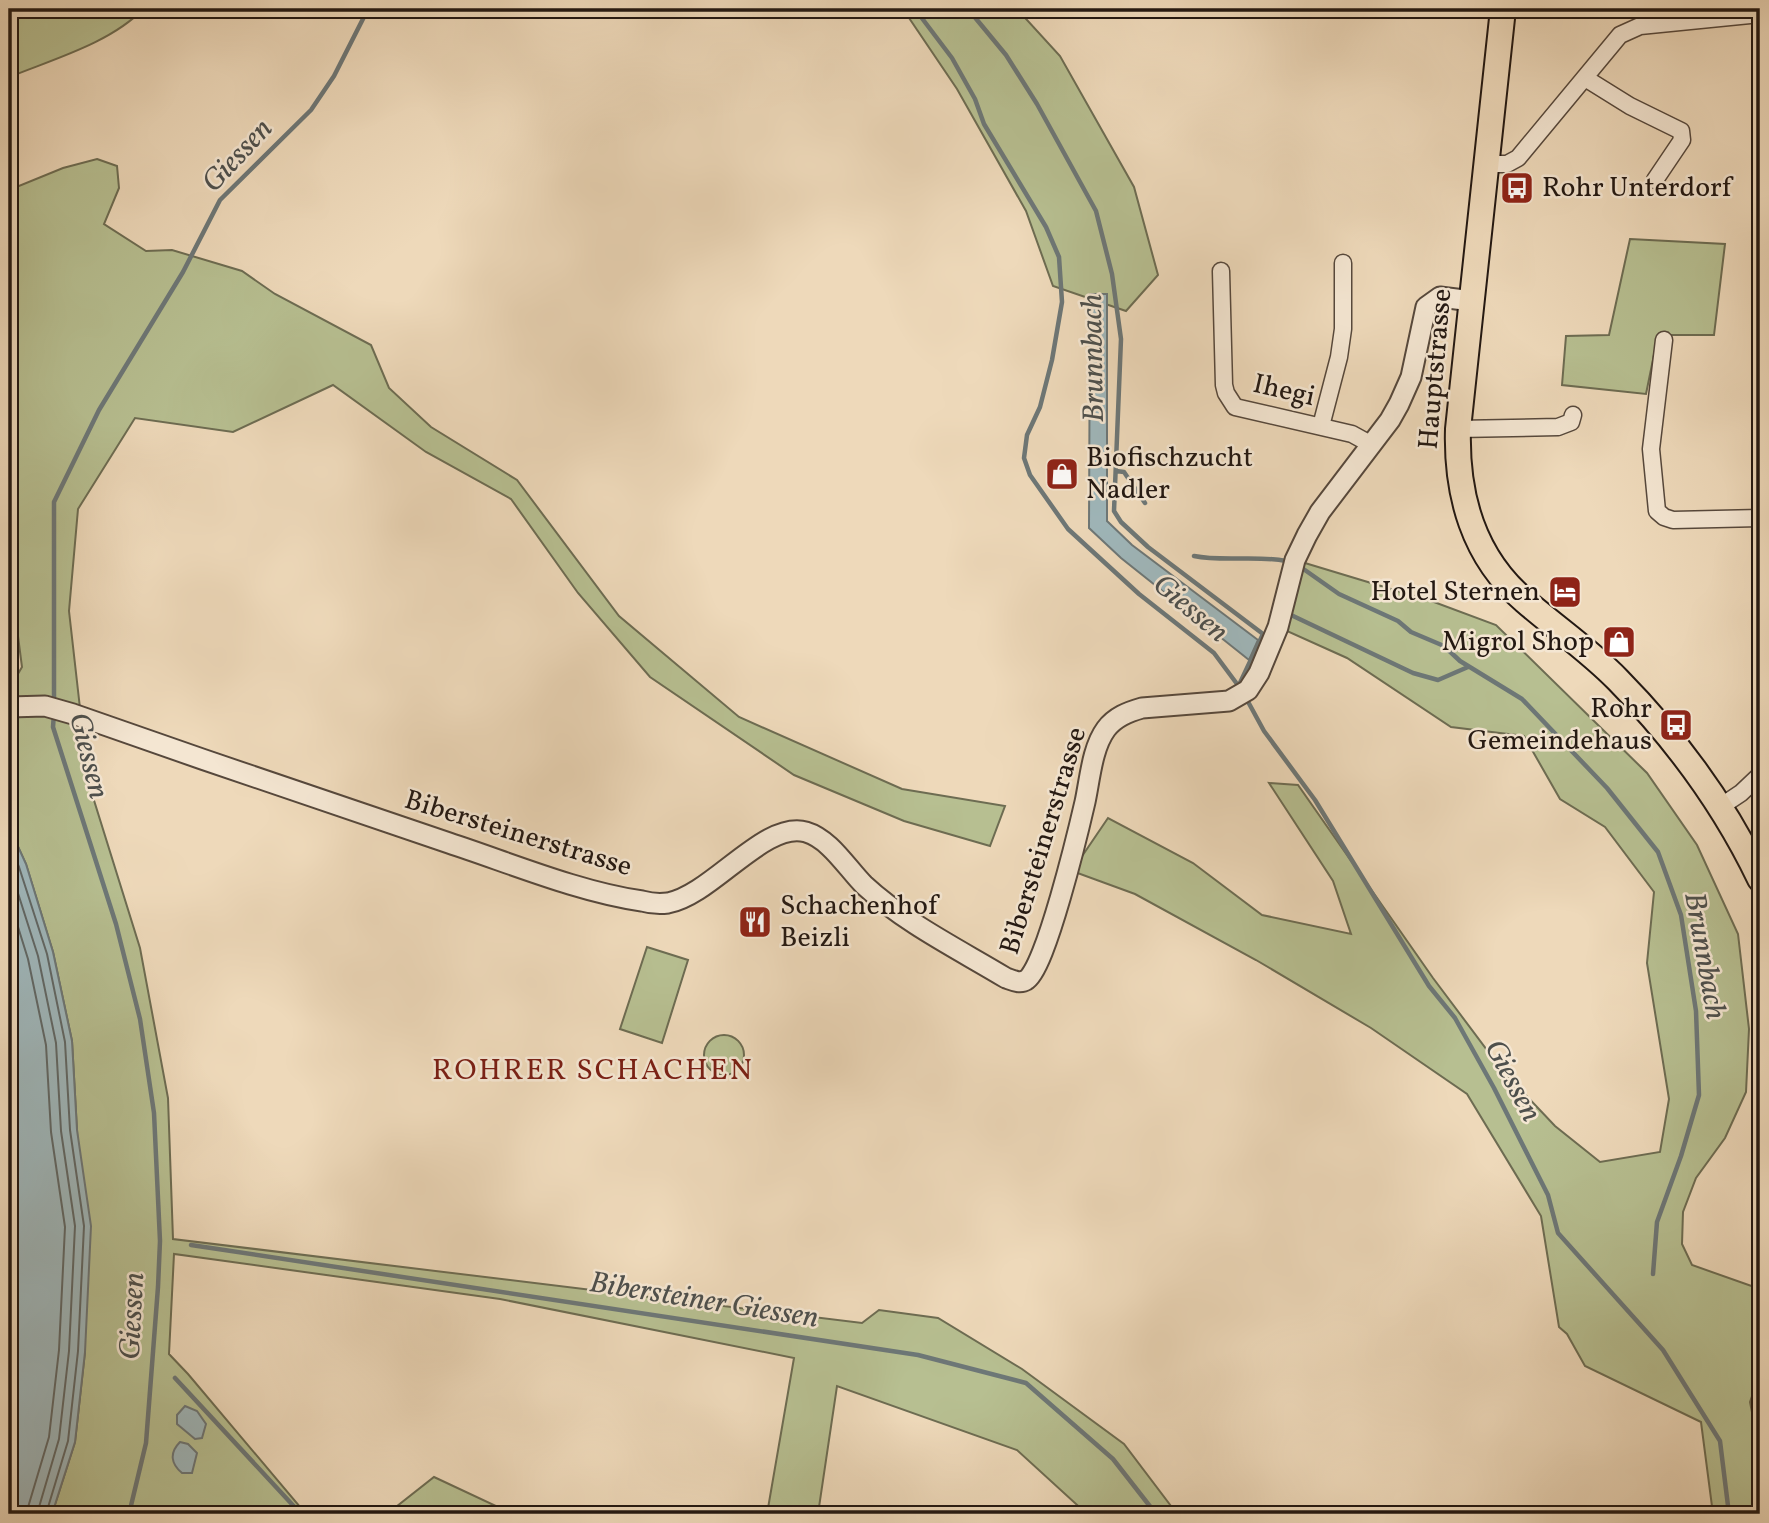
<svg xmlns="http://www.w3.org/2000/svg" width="1769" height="1523" font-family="Vollkorn,serif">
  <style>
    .green { fill: #b7bf91; stroke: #6d6c52; stroke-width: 2 }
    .water { fill: #9fb7bb; stroke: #6d7777; stroke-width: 2 }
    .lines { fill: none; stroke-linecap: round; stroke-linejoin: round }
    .shore { stroke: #616866; stroke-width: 2 }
    .stream { stroke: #6d7777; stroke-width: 4.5 }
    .minor-casing { stroke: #56483c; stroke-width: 19 }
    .tertiary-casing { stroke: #56483c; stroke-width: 23 }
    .primary-casing { stroke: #231812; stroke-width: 28 }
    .minor { stroke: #f4e6d2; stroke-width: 16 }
    .tertiary { stroke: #f4e6d2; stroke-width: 19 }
    .primary { stroke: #eed9ba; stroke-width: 24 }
    .labels { text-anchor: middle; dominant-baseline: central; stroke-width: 5; stroke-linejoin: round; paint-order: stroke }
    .poi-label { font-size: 28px; fill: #231812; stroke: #f4e6d2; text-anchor: start }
    .street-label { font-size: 28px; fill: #231812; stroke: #f4e6d2 }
    .water-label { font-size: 30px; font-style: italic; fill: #4e504d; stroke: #f4e6d2 }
    .neighbourhood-label { font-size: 30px; letter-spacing: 2px; fill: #7a1f14; stroke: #f4e6d2 }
  </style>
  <rect width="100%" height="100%" fill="#eed9ba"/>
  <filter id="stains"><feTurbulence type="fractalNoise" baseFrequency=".00286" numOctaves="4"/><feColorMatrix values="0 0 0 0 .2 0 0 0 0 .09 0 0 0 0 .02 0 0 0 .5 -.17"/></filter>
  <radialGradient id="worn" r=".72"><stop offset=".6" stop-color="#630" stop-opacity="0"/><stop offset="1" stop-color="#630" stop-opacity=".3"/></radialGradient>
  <path class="green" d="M9,9H143C112,42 54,59 12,76L9,80Z
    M903,9H1017L1060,56L1134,187L1158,275L1126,311L1053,286L1026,211L957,89Z
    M97,159L117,166L119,188L104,224L146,251L172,250L242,271L275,294L371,345L389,388L431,427L517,480L619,616L739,717L902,789L1005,806L990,846L904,821L794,775L650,677L578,593L511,499L426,452L333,385L233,432L135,418L78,509L69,611L81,717L83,765L140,948L168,1098L173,1239L862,1323L879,1310L938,1318L1022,1369L1124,1444L1177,1514H1087L1017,1450L837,1386L818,1514H767L794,1358L500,1299L174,1254L169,1354L188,1374L306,1514H175L177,1510L160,1507L159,1514H52L75,1442L85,1352L77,1130L72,1041L53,952L26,864L9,827V689L22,667L13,598L14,507L9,503V185L19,186L63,168Z
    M1630,239L1725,244L1714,335H1658L1646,394L1562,385L1566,336L1609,335Z
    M1295,560L1434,602L1496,625L1647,773L1697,845L1738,934L1749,1029L1746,1092L1725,1138L1696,1178L1683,1212L1682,1244L1692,1265L1760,1289V1373L1750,1402L1760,1453V1514H1713L1701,1422L1585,1366L1567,1334L1559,1327L1541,1216L1467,1094L1371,1028L1256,960L1135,894L1072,871L1108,818L1193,863L1262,915L1351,934L1333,881L1269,783L1298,785L1433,978L1502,1070L1555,1126L1600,1162L1660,1152L1669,1099L1647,963L1654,892L1605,827L1560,799L1524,736L1451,727L1347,658L1278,627Z
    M647,947L688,960L662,1043L620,1029Z
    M704 1055a20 20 0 1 1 40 0a20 20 0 1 1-40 0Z
    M434,1477L513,1514H387Z"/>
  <path class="water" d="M1090,294H1107V521L1132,545L1258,640L1249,660L1121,558L1089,528Z
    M9,827L26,864L53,952L72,1041L77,1130L91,1226L85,1352L75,1442L52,1514H9Z
    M185,1406L197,1411L206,1424L202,1438L195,1439L177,1424V1415Z
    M180,1442L188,1444L197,1453L192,1473H182C171,1464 169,1453 180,1442Z"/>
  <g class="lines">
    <path class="shore" d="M9,844L19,867L47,954L65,1042L70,1130L84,1226L78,1351L68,1441L46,1514
      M9,865L38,956L56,1043L61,1131L75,1226L69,1351L59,1439L37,1514
      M9,898L28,959L46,1045L51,1132L65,1227L59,1350L49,1437L26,1514"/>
    <path class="stream" d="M915,9L952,58L975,99L984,124L1046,227L1059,257L1062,302L1052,360L1040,407L1027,435L1024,458L1030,475L1068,529L1139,594L1214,653L1240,688
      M968,9L1006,55L1037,104L1096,211L1112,274L1121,339L1114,511L1121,522L1148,547L1263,634L1239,685
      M1116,471L1124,472L1145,503
      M1194,556C1224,562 1255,555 1286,561
      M1302,568L1339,594L1398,621L1411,632L1444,646L1460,661L1522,699L1607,788L1658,852L1681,915L1696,1011L1699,1095L1681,1156L1657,1222L1653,1274
      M1291,615L1413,673L1438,680L1468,667
      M1246,698L1264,731L1315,800L1429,986L1455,1018L1494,1088L1548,1195L1558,1233L1663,1350L1720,1441L1729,1514
      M54,704V502L99,410L183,272L220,200L311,110L334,76L368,9
      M54,713L53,727L116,924L140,1019L154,1113L160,1241L158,1287L146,1443L129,1514
      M191,1245L918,1355L1026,1383L1113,1459L1156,1514
      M175,1378L301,1514"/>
    <defs>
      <path id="minor" d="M1585,78L1630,106L1681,131L1682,140L1655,180
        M1487,164H1507L1518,158L1620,35L1640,26L1760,14
        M1221,271L1224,385L1226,393L1235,407L1352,434L1372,445
        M1664,340L1651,449L1657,511L1664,517L1673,520L1760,518
        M1321,426L1339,357L1343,329V263
        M1458,429L1558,427L1571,422L1573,415
        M1720,807L1741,793L1760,775"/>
      <path id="tertiary" d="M9,707L45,706L73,714C198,758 323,801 449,843C510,863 579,892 642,901C649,903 660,904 668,903C712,895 765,820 806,832C830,839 847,868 864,885C905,923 958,949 1006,978C1012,980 1020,984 1026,980C1045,971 1079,828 1085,802C1090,779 1092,748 1106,729C1115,717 1128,712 1142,708L1229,701L1248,690L1259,673L1278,627L1295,560L1307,535L1320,512L1390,420L1399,404L1411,377L1426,307L1440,297L1472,301"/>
      <path id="primary" d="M1503,9L1458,429C1456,494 1473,557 1525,601C1556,628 1590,651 1618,680C1675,738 1725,806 1760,879"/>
    </defs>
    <use href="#minor" class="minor-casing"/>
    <use href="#tertiary" class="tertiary-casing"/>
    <use href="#primary" class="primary-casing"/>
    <use href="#minor" class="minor"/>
    <use href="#tertiary" class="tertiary"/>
    <use href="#primary" class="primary"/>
  </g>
  <defs>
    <symbol id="bus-square" viewBox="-11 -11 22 22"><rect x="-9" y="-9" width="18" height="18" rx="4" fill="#8f2418" stroke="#f4e6d2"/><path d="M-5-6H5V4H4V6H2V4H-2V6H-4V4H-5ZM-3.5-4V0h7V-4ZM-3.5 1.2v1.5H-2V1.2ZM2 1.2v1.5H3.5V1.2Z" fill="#fff"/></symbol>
    <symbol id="shop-square" viewBox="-11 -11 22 22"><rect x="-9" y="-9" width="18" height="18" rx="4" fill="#8f2418" stroke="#f4e6d2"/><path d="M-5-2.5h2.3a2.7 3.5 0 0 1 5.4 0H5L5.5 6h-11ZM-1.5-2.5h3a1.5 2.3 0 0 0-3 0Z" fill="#fff"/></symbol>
    <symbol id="hotel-square" viewBox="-11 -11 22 22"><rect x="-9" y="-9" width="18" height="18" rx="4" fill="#8f2418" stroke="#f4e6d2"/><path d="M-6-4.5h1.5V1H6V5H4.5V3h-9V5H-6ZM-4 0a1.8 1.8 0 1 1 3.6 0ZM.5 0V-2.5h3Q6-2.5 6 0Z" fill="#fff"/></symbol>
    <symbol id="restaurant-square" viewBox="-11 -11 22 22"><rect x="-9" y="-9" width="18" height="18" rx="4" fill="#8f2418" stroke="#f4e6d2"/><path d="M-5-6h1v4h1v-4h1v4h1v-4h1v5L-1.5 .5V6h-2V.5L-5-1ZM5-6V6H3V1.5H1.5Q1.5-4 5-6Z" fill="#fff"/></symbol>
  </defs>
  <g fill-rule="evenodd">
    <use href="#bus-square" x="1498" y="169" width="38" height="38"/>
    <use href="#shop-square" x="1043" y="455" width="38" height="38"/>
    <use href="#hotel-square" x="1546" y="573" width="38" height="38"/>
    <use href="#shop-square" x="1600" y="623" width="38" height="38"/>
    <use href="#bus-square" x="1657" y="706" width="38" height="38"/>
    <use href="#restaurant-square" x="736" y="903" width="38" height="38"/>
  </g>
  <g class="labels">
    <g class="poi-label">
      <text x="1542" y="188">Rohr Unterdorf</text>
      <text x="1086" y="458">Biofischzucht<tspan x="1086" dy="32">Nadler</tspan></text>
      <text x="1540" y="592" text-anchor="end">Hotel Sternen</text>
      <text x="1594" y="642" text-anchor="end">Migrol Shop</text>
      <text x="1652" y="709" text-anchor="end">Rohr<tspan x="1652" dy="32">Gemeindehaus</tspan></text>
      <text x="780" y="906">Schachenhof<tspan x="780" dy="32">Beizli</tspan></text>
    </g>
    <g class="street-label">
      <text transform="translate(1436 369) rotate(-85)">Hauptstrasse</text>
      <text transform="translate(1284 391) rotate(13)">Ihegi</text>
      <text transform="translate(518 834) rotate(17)">Bibersteinerstrasse</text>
      <text transform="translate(1044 841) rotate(-73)">Bibersteinerstrasse</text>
    </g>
    <g class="water-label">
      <text transform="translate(238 156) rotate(-47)">Giessen</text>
      <text transform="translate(1094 358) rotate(-91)">Brunnbach</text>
      <text transform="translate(1190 609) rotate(40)">Giessen</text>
      <text transform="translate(88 756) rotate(76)">Giessen</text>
      <text transform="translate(1704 956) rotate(80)">Brunnbach</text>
      <text transform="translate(1512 1081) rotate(62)">Giessen</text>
      <text transform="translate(704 1301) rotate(9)">Bibersteiner Giessen</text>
      <text transform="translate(133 1316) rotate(-87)">Giessen</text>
    </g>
    <g class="neighbourhood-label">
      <text x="593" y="1071">ROHRER SCHACHEN</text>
    </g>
  </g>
  <rect width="1769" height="1523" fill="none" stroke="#eed9ba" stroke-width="35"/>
  <rect x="10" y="10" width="1748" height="1502" fill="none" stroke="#231812" stroke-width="3.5"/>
  <rect x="18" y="18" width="1734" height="1488" fill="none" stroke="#231812" stroke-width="2"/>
  <rect width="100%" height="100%" filter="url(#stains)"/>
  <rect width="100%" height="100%" fill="url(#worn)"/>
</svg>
